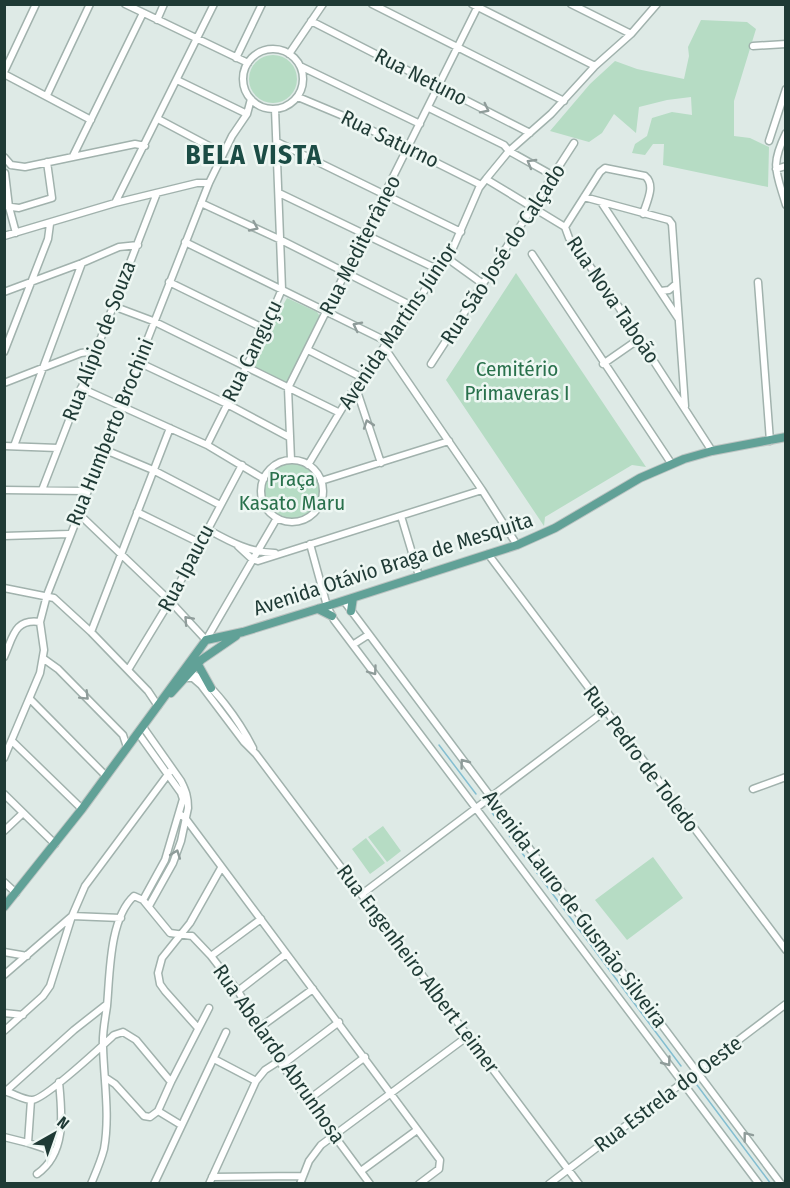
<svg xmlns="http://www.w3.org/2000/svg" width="790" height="1188" font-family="'Fira Sans Condensed',sans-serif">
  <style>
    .green { fill: #b6dcc4 }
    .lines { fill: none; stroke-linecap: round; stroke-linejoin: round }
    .stream { stroke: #84bed1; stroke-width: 1.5 }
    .minor-casing { stroke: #a1b2ad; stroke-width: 9 }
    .major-casing { stroke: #bcc4c2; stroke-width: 10 }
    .minor { stroke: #fff; stroke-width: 6 }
    .major { stroke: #61a197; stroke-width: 8 }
    .oneway { stroke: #8f9c9a }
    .labels { text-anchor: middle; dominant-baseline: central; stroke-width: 5; stroke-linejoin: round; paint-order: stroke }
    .street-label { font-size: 21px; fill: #1f3a35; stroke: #eef7f3 }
    .park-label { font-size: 21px; fill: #29714c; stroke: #eef7f3 }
    .district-label { font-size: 27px; font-weight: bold; letter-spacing: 1.5px; fill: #1b4c45; stroke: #eef7f3 }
  </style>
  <rect width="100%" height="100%" fill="#deeae6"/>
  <path class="green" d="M701,20L747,22L756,29L734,101V136L750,138L769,147L768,187L663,165L664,144H653L645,155L632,153L635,144L647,136L652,118L672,112L692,115L691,97L667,100L639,107L636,133L614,114L602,133L589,142L550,131L590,84L615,61L637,69L684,79L689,56L688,47Z
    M249 79a24 24 0 1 1 48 0a24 24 0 1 1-48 0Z
    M516,273L646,467L632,465L545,517L544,526L446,380Z
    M287,298L317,312L321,318L288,382H280L253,367L252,361Z
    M261 491a31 31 0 1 1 62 0a31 31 0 1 1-62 0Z
    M383,826L401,851L387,862L368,837Z
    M366,838L385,863L370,874L352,849Z
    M653,857L683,898L627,940L595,900Z"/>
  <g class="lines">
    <path class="stream" d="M439,745L476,794
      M490,810L681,1066
      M697,1085L771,1184"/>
    <defs>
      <path id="minor" d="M125,4L248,63
        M372,4L564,101
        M472,4L595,66
        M571,4L631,34
        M157,20L164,4
        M311,21L530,133
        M753,46L786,44
        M243 79a30 30 0 1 1 60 0a30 30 0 1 1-60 0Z
        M289,54L323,4
        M236,58L262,4
        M300,66L420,124
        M4,72L36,4
        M4,74L91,120
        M177,80L247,114
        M47,95L90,4
        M298,97L341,115L481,185
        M429,108L504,145L509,151L552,175
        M158,119L222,153
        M786,133C770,166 776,171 786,205
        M769,141L786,89
        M277,142L461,232
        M73,156L143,13
        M4,157L11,165
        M11,165L25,167L135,144L145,146
        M776,169L786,166
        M5,173L9,207L16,233
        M486,179L565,227L569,238L609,292L712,451
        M279,193L439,270
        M584,197L669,220L672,224L685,406
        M601,202L678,318
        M115,203L214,4
        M201,203L281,240L414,307
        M4,206L19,208L52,198L47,162
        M565,227L600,172L605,168L645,176C656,185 647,201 643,214
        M4,236L115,203L197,183H209
        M185,242L388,342
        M532,254L671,463
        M447,258L483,284
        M169,282L265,329
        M758,282L770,441
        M661,291L669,290L676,284
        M4,292L82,263L119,247L138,245
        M113,306L153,321L338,412
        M384,347L482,490L517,545
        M308,350L361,377
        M4,352L48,239L50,224
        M138,362L227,404L289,437
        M431,364L574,143
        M603,364L639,339
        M4,383L81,353L96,351
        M355,385L381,463
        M81,388L207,445L264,479
        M207,445L265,329L282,289L275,109
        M4,446L58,448
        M14,446L82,263
        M103,449L153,470L220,505
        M291,460L288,388L479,4
        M261 491a31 31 0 1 1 62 0a31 31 0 1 1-62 0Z
        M308,465L361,377L402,324L453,248L479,188L486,179L509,151L551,114L595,66L631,34L657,4
        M321,481L449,441
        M4,490L86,491
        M42,490L157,193
        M137,512L200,543
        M78,513L170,601L206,640L277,518
        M401,516L419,576
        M207,529C229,541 250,553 275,553
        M4,536L69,534
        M310,544L327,606L334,620L759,1184
        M238,546L252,559L258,561L482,490
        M488,554L786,950
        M4,588L54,598L91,632L148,691L158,706
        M344,601L781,1184
        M91,632L170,428
        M354,644L368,635
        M4,657C13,638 14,618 40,622
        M44,659L58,669L123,735L127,747
        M128,670L170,601L242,465
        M187,672C211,678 242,726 253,748
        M184,678H193L201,685L244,742L256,754L579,1184
        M30,699L106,776
        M143,727L181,781C186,791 188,797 188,808L181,841L173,863L149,906
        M138,733L181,793L183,799L165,860L143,900
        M12,741L82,809
        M4,758L40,673L44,650L40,622L47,595L209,183L232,136L247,114L251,99
        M753,789L786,777
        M4,794L55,844
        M180,814L186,819L440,1160L439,1169L419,1184
        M4,831L23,813
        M4,882L16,893
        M362,894L605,711
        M72,916L121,918
        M4,952L27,956
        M211,956L261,919
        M4,975L72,916
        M238,991L286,954
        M4,1013L23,1015
        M198,1028L165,991L160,984L158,973L162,958L190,923L221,868
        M259,1028L313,989
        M4,1031L43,996L50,986L72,916L85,886L172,769
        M214,1059L256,1081
        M282,1065L339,1022
        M106,1078L115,1084L144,1116L150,1117L158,1111
        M4,1091C13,1093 23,1100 32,1100C44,1100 102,1046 114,1035L123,1032L136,1040L171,1082
        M6,1091L74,1030L107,1004
        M308,1100L365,1057
        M158,1111L171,1082L209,1008
        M158,1111L181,1125
        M4,1137L28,1143L55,1152
        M28,1143L31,1100
        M361,1171L417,1130
        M37,1174C67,1153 62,1113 59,1082
        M212,1177L303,1176
        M91,1184C96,1172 101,1161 104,1149C110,1116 104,1081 103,1047C102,1034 105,1020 107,1006C110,974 109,919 134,896L143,900L170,933L192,936L211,956L238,991L279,1061L370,1184
        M154,1184L226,1032
        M209,1184L256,1081L265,1070L279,1061
        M300,1184L309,1161L321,1145L468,1036
        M549,1184L786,1004"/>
      <path id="major" d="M318,609L332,616
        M351,611L353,598
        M196,661L211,688
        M171,693L201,660L236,636
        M4,907L82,809L206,640L243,632L327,606L517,545L555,528L640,478L684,459L712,451L786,437"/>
    </defs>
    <use href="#minor" class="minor-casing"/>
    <use href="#major" class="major-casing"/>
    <use href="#minor" class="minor"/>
    <use href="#major" class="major"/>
  </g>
  <defs><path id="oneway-chevron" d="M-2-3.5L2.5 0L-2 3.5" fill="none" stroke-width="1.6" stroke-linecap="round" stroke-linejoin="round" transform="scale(1.5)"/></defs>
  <g class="oneway">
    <use href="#oneway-chevron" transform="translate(485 109) rotate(27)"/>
    <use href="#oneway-chevron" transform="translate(531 163) rotate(-150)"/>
    <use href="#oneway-chevron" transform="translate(254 227) rotate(25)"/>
    <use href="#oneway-chevron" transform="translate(357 326) rotate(-153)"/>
    <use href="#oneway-chevron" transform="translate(368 424) rotate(-109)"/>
    <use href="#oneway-chevron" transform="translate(188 620) rotate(-133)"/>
    <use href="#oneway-chevron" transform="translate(373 671) rotate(54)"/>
    <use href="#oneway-chevron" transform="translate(85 696) rotate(45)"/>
    <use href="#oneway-chevron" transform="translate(464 763) rotate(-127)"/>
    <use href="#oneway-chevron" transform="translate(176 854) rotate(-70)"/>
    <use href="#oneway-chevron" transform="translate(667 1062) rotate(53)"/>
    <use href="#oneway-chevron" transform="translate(747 1136) rotate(-128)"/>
  </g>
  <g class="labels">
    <g class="street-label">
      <text transform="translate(421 77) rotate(27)">Rua Netuno</text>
      <text transform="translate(390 139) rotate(26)">Rua Saturno</text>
      <text transform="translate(360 245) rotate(-63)">Rua Mediterrâneo</text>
      <text transform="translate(503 254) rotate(-57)">Rua São José do Calçado</text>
      <text transform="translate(613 300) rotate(56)">Rua Nova Taboão</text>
      <text transform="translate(398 326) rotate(-56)">Avenida Martins Júnior</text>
      <text transform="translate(99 341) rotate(-69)">Rua Alípio de Souza</text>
      <text transform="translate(252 351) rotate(-64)">Rua Canguçu</text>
      <text transform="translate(110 432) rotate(-68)">Rua Humberto Brochini</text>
      <text transform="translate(393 564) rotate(-18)">Avenida Otávio Braga de Mesquita</text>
      <text transform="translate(186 568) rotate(-62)">Rua Ipaucu</text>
      <text transform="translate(641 759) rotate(53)">Rua Pedro de Toledo</text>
      <text transform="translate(575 909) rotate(53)">Avenida Lauro de Gusmão Silveira</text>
      <text transform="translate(418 969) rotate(53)">Rua Engenheiro Albert Leimer</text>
      <text transform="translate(279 1054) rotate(55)">Rua Abelardo Abrunhosa</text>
      <text transform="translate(668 1094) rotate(-37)">Rua Estrela do Oeste</text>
    </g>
    <g class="park-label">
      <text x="517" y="369">Cemitério<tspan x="517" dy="24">Primaveras I</tspan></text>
      <text x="292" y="479">Praça<tspan x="292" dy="24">Kasato Maru</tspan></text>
    </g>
    <g class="district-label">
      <text x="254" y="155">BELA VISTA</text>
    </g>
  </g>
  <rect width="790" height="1188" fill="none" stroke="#1f3a35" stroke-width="12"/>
  <g transform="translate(54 1134) rotate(40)" stroke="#eef7f3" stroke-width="4.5" paint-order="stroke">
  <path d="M0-4.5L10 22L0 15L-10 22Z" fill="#1f3a35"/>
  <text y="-9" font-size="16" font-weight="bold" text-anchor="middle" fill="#1f3a35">N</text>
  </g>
</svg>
